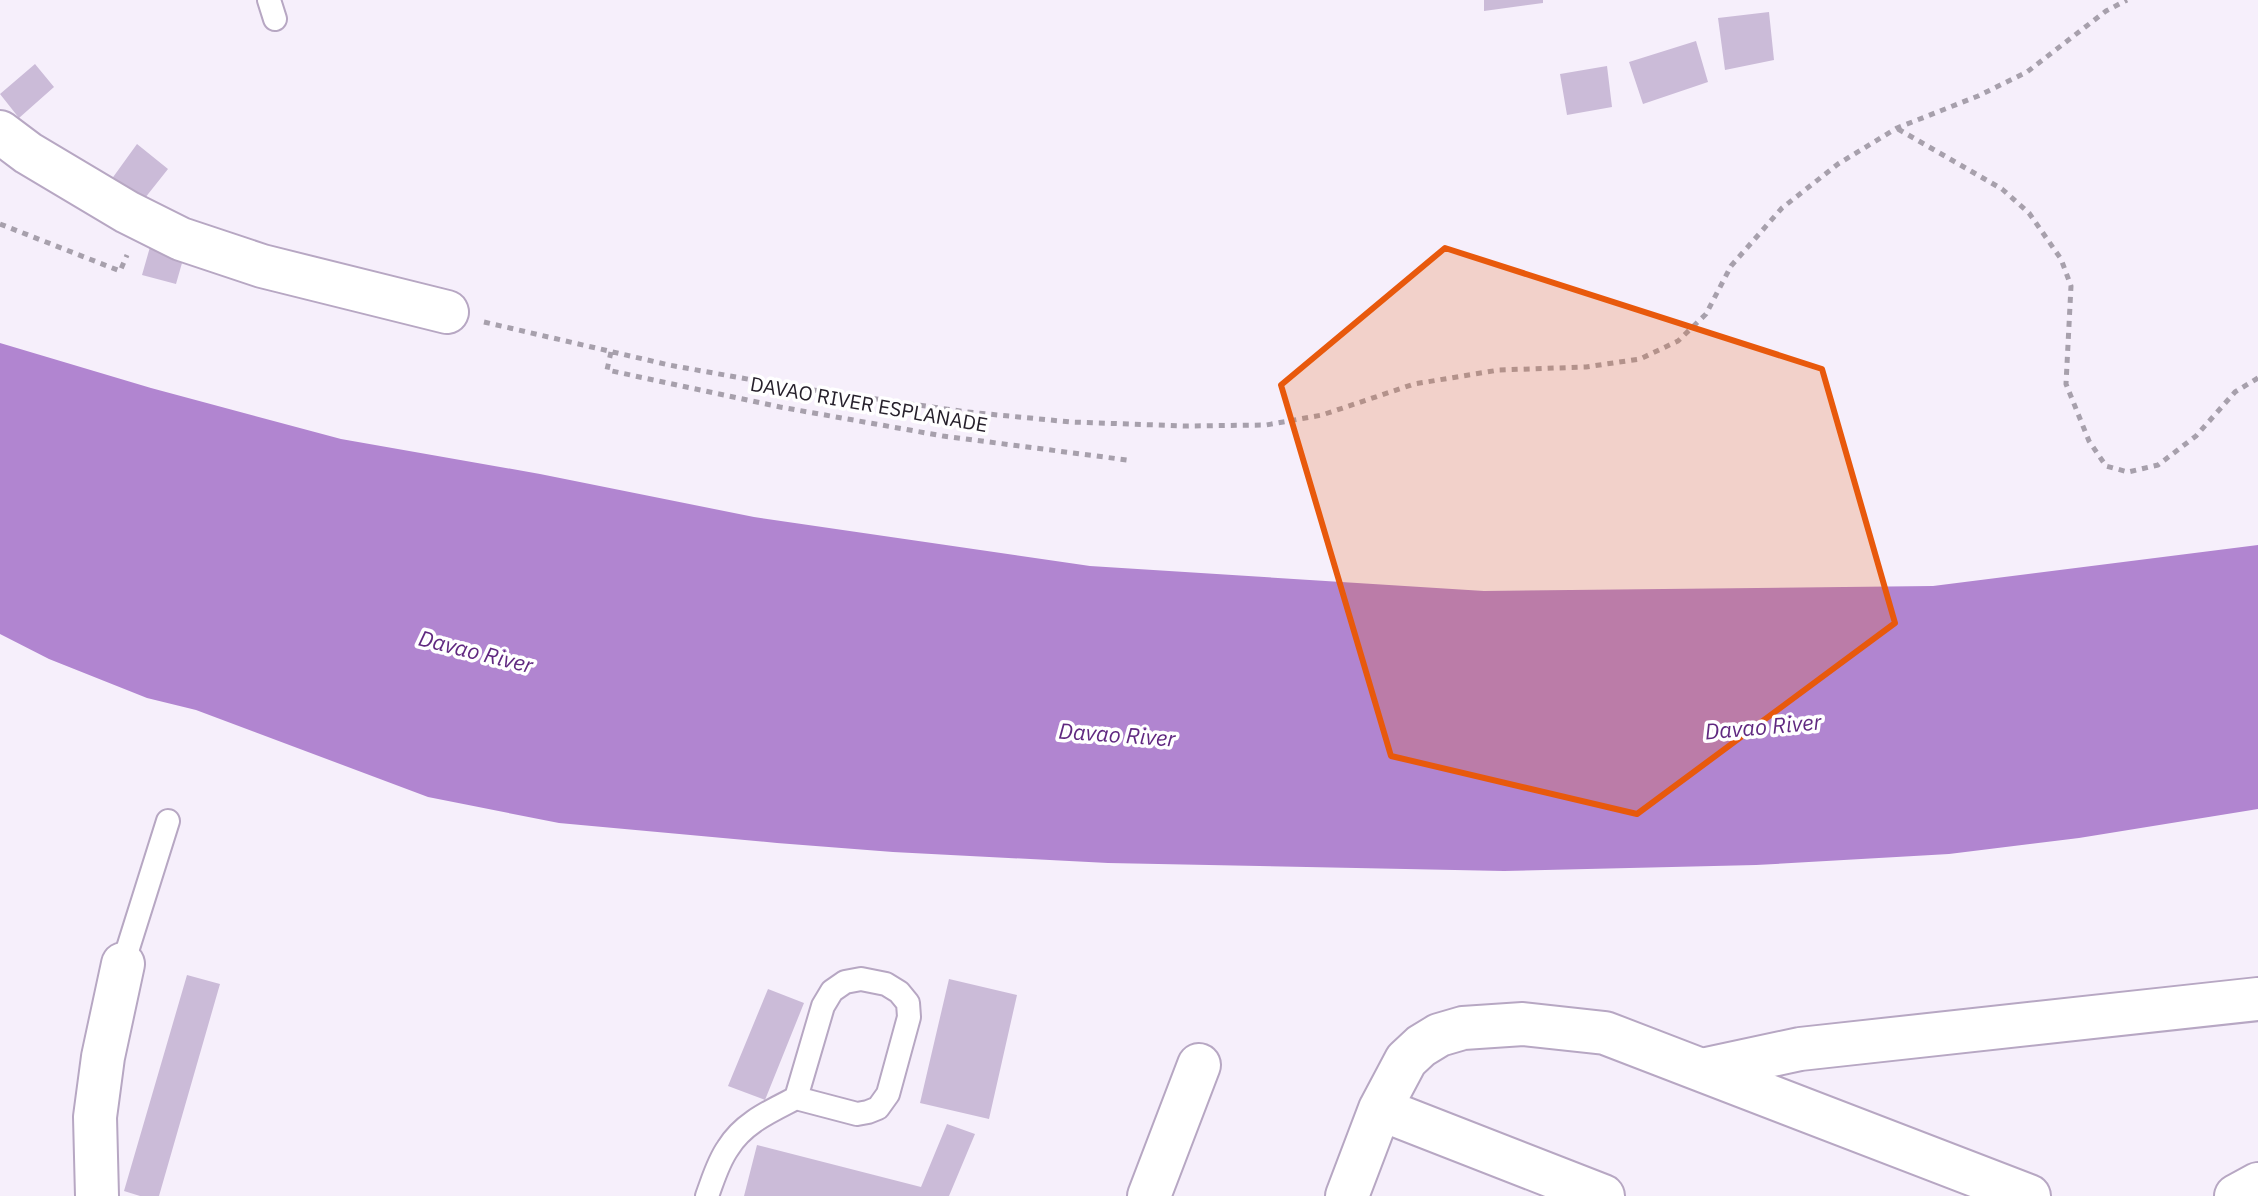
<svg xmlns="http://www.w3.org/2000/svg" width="2258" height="1196" font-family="'IBM Plex Sans',sans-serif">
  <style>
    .water { fill: #b185d0 }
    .building { fill: #cbbbd8 }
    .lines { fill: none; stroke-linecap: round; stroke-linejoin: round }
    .service-casing { stroke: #b7a7c3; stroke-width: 26 }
    .minor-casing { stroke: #b7a7c3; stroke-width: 46 }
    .path { stroke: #a7a0ac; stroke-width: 5; stroke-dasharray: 6 6; stroke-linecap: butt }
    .service { stroke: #fff; stroke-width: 22 }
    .minor { stroke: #fff; stroke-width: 42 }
    .marked { fill: #e8590c; fill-opacity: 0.2; stroke: #e8590c; stroke-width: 6; stroke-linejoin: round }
    .labels { text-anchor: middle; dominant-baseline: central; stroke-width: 7; stroke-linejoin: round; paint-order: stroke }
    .street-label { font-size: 20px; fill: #26202b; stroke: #fff }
    .water-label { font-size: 22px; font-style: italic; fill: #602880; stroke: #fff }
  </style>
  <rect width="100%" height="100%" fill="#f6effb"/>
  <path class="water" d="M0,343L151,388L341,439L540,474L754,517L1090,566L1484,591L1933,586L2258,545V809L2079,838L1949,854L1756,865L1504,871L1108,863L893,852L777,843L559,823L428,797L196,710L147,698L49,659L0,634Z"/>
  <path class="building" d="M1484,0H1543V3L1484,11Z
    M1769,12L1774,60L1725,70L1718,18Z
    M1696,41L1708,82L1643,104L1629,62Z
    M35,64L54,87L19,118L0,94Z
    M1607,66L1612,107L1567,115L1560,74Z
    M137,144L168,169L141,203L111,180Z
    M150,247L184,256L176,284L142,275Z
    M187,975L220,984L159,1196H140L124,1191Z
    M949,979L1017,995L989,1119L920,1103Z
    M768,989L804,1003L765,1100L728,1086Z
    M947,1124L975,1134L949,1196H744L757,1145L921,1187Z"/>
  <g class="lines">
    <defs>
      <path id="service" d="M269,0L275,19
        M123,964L168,821
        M707,1196C713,1180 718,1162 728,1148C743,1123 771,1111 796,1098L857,1114L868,1112L878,1108L888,1094L909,1017L908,1003L899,992L886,984L861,979L845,982L832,991L823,1006L796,1098"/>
      <path id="minor" d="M0,132L28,153L127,212L181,239L262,266L447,312
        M1702,1070L1800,1049L2258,999
        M1380,1109L1603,1196
        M97,1196L95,1117L103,1057L123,964
        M1149,1196L1199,1065
        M1347,1196L1380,1109L1406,1060L1421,1046L1439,1035L1463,1028L1523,1024L1605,1033L2029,1196
        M2236,1196L2258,1184"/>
    </defs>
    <use href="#service" class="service-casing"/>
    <use href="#minor" class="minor-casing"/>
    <path class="path" d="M1898,129L2002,189L2029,213L2061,259L2071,286L2066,384L2089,441L2106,466L2128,472L2158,465L2196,436L2235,392L2258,378
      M0,224L120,271L127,255
      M484,322L669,365L786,386L967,412L1071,422L1185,426L1266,425L1322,415L1414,384L1499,370L1586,367L1640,359L1678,341L1706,314L1731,266L1782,208L1838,164L1897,128L1978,96L2027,72L2106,11L2127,0
      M611,352L607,370L780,407L943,436L1127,460"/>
    <use href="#service" class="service"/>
    <use href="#minor" class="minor"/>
  </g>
  <path class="marked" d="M1445,248L1822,369L1895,623L1637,814L1391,756L1281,385Z"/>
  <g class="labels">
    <g class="street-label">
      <text transform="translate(869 404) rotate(10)">DAVAO RIVER ESPLANADE</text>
    </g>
    <g class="water-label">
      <text transform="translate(476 651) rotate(14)">Davao River</text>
      <text transform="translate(1763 726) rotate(-5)">Davao River</text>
      <text transform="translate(1117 734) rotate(4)">Davao River</text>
    </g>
  </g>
</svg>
